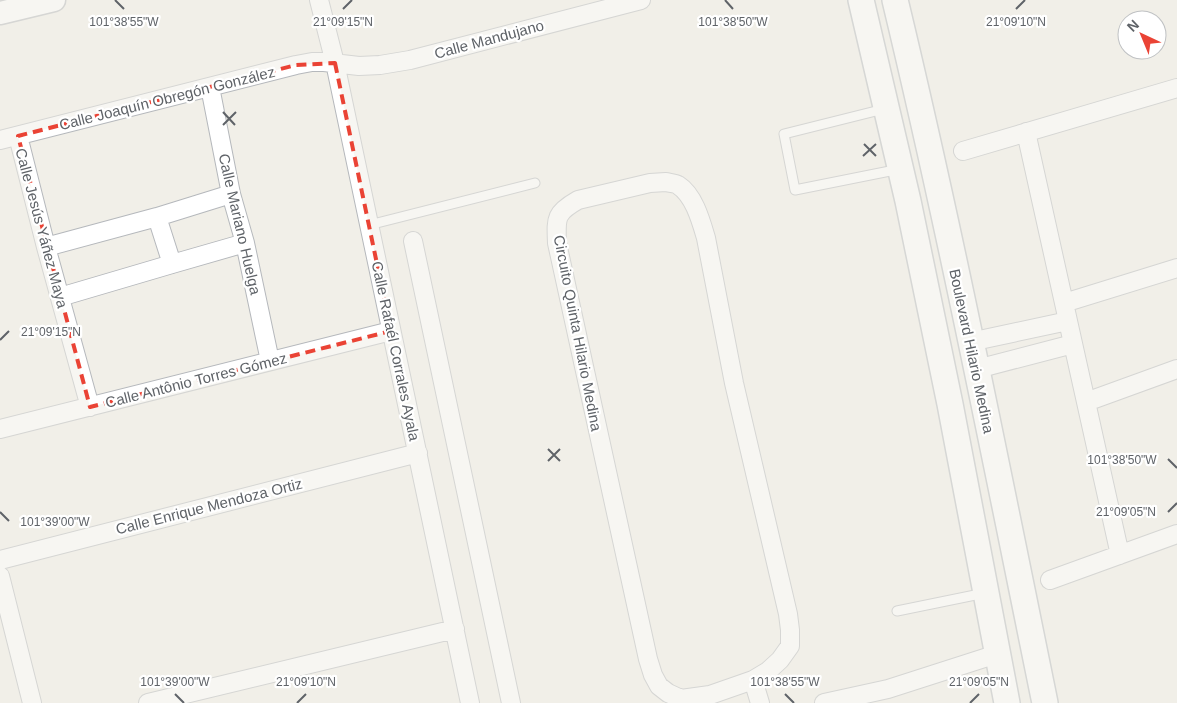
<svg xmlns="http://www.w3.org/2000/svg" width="1177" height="703" font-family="Arial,sans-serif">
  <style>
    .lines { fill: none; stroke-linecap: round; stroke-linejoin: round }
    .service-casing { stroke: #b5b8bc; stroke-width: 11 }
    .minor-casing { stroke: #b5b8bc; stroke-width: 20 }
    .tertiary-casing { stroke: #b5b8bc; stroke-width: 25 }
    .secondary-casing { stroke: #b6babf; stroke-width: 28 }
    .service { stroke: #fff; stroke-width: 9 }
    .minor { stroke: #fff; stroke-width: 18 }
    .tertiary { stroke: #fff; stroke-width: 22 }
    .secondary { stroke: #fff; stroke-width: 25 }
    .marked { fill: none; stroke: #ea4335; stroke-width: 4; stroke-dasharray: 10 6; stroke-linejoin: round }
    .ticks { fill: none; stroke: #5f6368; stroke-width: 2 }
    .labels { text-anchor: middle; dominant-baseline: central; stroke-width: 4.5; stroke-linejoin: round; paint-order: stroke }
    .street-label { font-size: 15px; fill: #5f6368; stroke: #fff }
    .ticks-label { font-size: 12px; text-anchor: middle; fill: #5f6368; stroke: #fff; stroke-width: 4.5; stroke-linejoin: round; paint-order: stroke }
  </style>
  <rect width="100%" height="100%" fill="#f1efe8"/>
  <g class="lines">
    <defs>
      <path id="service" d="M884,109L784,134L795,190L900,169
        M369,225L535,183
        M897,611L985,593"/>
      <path id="minor" d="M319,0L335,63L470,703
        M210,87L231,194L245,243L270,361
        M1026,132L1120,555
        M18,136L46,247L90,407
        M0,140L296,65L312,62H324L359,66L380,65L410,60L641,0
        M963,151L1177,88
        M666,182C670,183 675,183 678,185C694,195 701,221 706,238L734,383L788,614L790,630V646L780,660L768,671L753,680L710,695L681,699L668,693L659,686L653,675L648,659L557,243C556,218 555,213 578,200L650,183Z
        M157,217L172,264
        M413,241L511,703
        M46,247L157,217L231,194
        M60,297L172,264L245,243
        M1064,303L1177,268
        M970,342L1068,321
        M977,369L1073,344
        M1086,402L1177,369
        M0,429L391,331
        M0,560L418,453
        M0,576L32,703
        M1050,580L1177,534
        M753,680L760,703
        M148,703L455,629
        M824,703L888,689L997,654"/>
      <path id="tertiary" d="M0,13L54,0"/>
      <path id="secondary" d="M861,0L908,201L950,404L1007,703
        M895,0C951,233 997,468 1045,703"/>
    </defs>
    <use href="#service" class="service-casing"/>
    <use href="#minor" class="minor-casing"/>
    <use href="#tertiary" class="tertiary-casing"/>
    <use href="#secondary" class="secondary-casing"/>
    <use href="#service" class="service"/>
    <use href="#minor" class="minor"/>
    <use href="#tertiary" class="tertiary"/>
    <use href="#secondary" class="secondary"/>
  </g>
  <path d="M0 0H1177V703H0ZM335,63L391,331L90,407L18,136L296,65Z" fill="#f1efe8" fill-opacity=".55" fill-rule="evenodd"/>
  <path class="marked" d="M335,63L391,331L90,407L18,136L296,65Z"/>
  <path class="ticks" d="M115,0L124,9M725,0L733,9M343,9L352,0M1016,9L1025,0M223,112L235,125M223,125L236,112M864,144L876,156M863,156L876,144M0,340L9,331M548,449L560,461M1168,459L1177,468M548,461L560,449M0,512L9,521M1168,512L1177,503M175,694L184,703M785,694L794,703M297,703L306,694M970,703L979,694"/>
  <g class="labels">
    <g class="street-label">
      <text transform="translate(489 39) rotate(-15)">Calle Mandujano</text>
      <text transform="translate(167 98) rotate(-14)">Calle Joaquín Obregón González</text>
      <text transform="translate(240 224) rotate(77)">Calle Mariano Huelga</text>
      <text transform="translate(42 228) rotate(75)">Calle Jesús Yáñez Maya</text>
      <text transform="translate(578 333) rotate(79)">Circuito Quinta Hilario Medina</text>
      <text transform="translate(396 351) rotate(78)">Calle Rafaél Corrales Ayala</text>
      <text transform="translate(972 351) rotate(78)">Boulevard Hilario Medina</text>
      <text transform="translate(196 380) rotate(-14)">Calle Antônio Torres Gómez</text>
      <text transform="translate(209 506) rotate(-14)">Calle Enrique Mendoza Ortiz</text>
    </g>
  </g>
  <g class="ticks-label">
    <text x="343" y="26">21°09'15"N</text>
    <text x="1016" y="26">21°09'10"N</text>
    <text x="124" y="26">101°38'55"W</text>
    <text x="733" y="26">101°38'50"W</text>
    <text x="51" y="336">21°09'15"N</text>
    <text x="1122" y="464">101°38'50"W</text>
    <text x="1126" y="516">21°09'05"N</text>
    <text x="55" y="526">101°39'00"W</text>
    <text x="175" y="686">101°39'00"W</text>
    <text x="785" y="686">101°38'55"W</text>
    <text x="306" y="686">21°09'10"N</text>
    <text x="979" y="686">21°09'05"N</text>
  </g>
  <g transform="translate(1142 35) rotate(316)"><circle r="24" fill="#ffffff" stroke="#bfc1c3"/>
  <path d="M0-4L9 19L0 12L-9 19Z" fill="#ea4335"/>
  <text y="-8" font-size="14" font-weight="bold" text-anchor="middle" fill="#5f6368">N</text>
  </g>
</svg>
